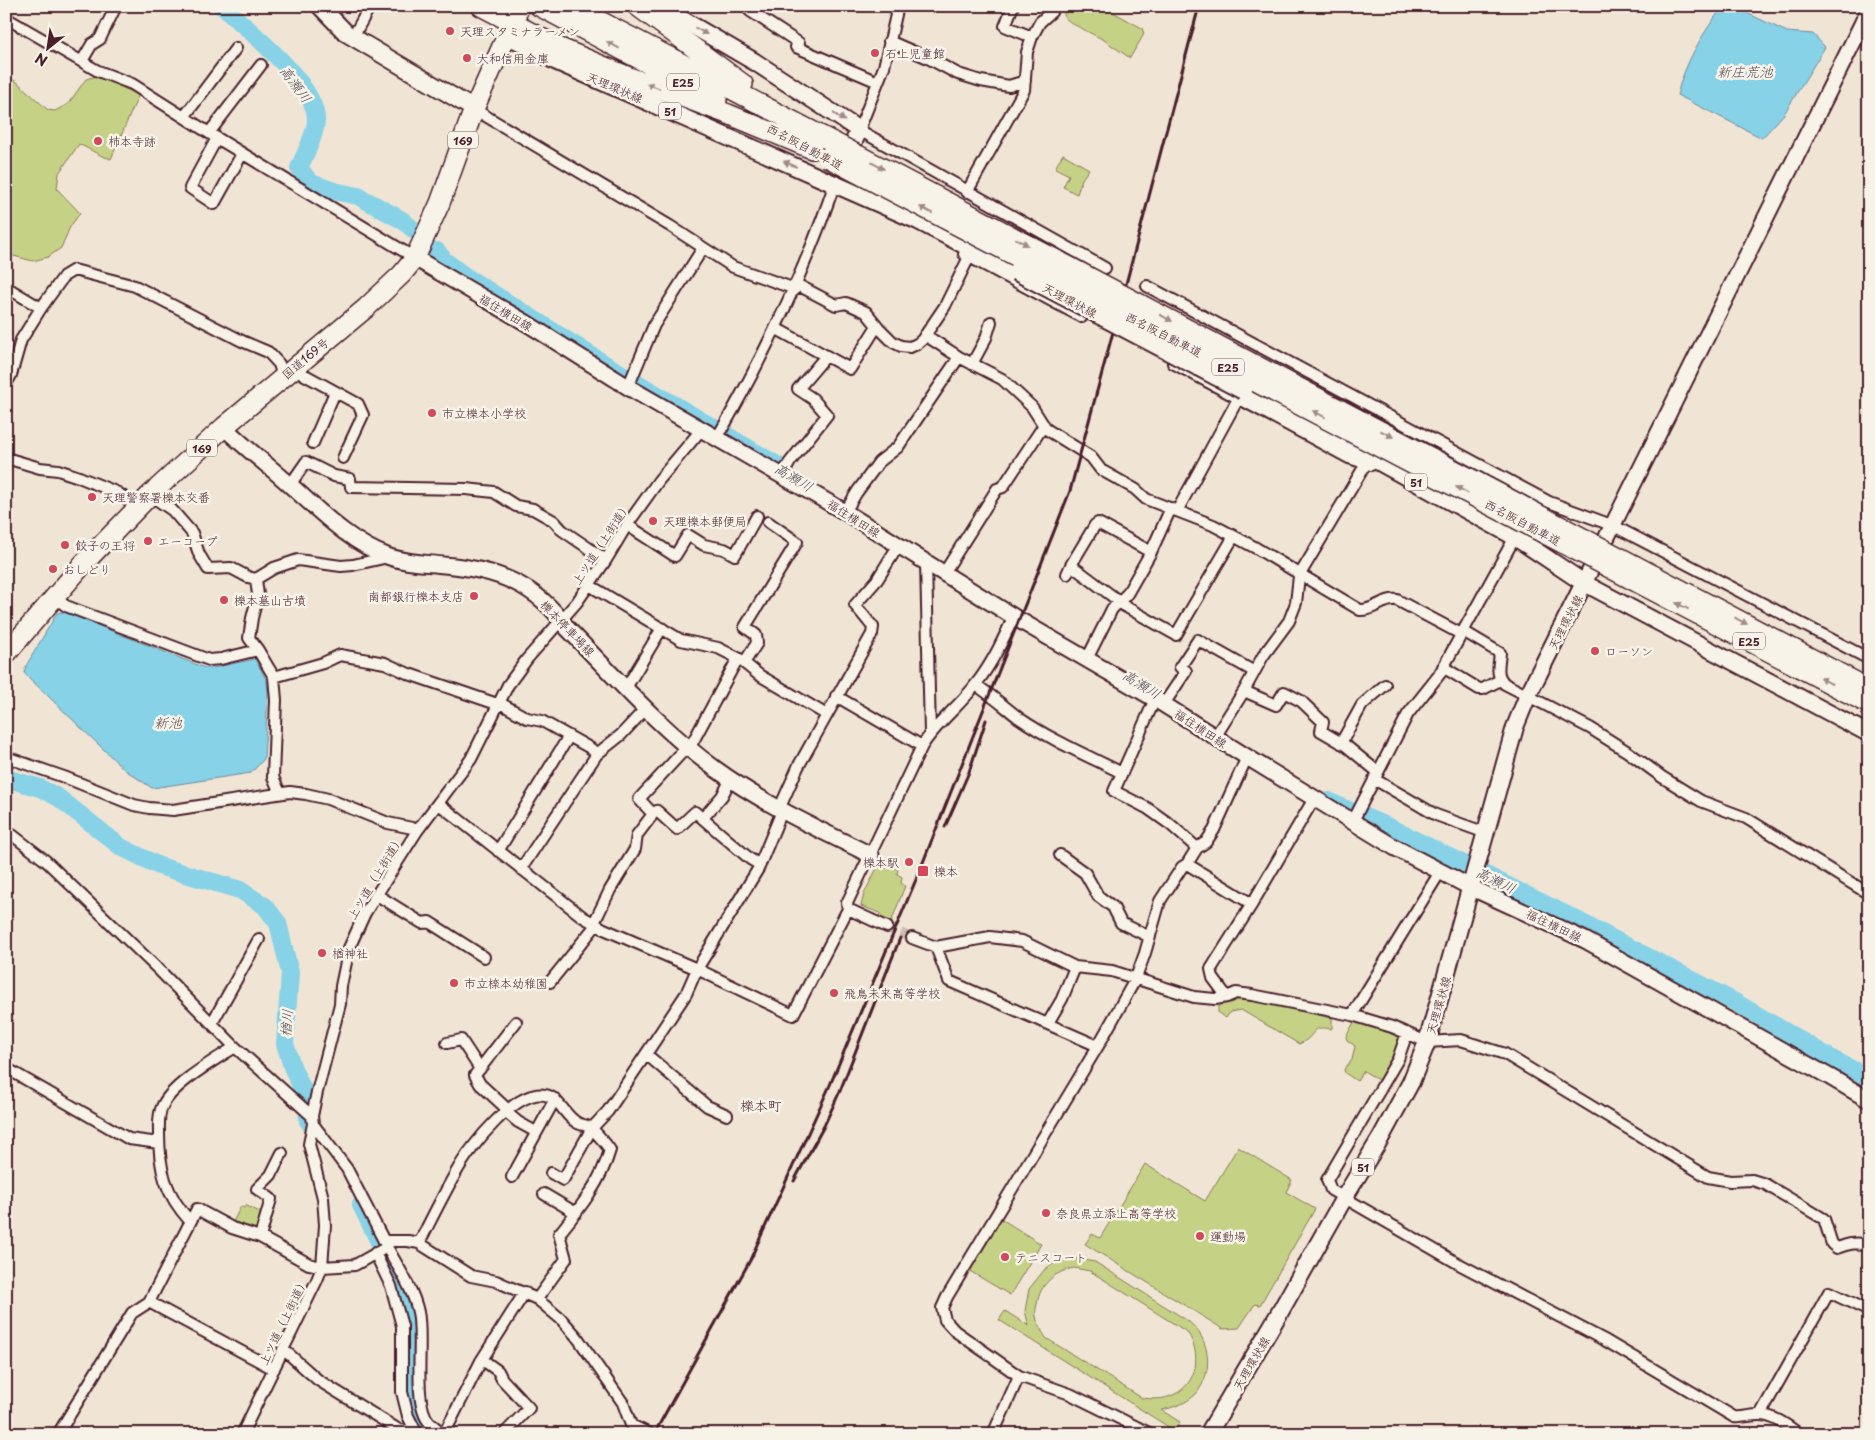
<svg xmlns="http://www.w3.org/2000/svg" width="1875" height="1440" font-family="'Playpen Sans','Klee One',sans-serif">
  <style>
    .green { fill: #c5d285; stroke: #887858; fill-rule: evenodd }
    .water { fill: #87d2e7; stroke: #6f8a9c }
    .lines { fill: none; stroke-linecap: round; stroke-linejoin: round }
    .river { stroke: #87d2e7; stroke-width: 18 }
    .street-tunnel { stroke: #cfbdb3; stroke-width: 10; stroke-dasharray: 10 5; stroke-linecap: butt }
    .street-casing { stroke: #4a1f2b; stroke-width: 14 }
    .secondary-casing { stroke: #4a1f2b; stroke-width: 19 }
    .primary-casing { stroke: #4a1f2b; stroke-width: 20 }
    .highway-casing { stroke: #4a1f2b; stroke-width: 22 }
    .street { stroke: #f7f3e8; stroke-width: 10 }
    .secondary { stroke: #f7f3e8; stroke-width: 15 }
    .primary { stroke: #f7f3e8; stroke-width: 16 }
    .highway { stroke: #f7f3e8; stroke-width: 19 }
    .rail { stroke: #4a1f2b; stroke-width: 3 }
    .primary-bridge-casing { stroke: #4a1f2b; stroke-width: 20; stroke-linecap: butt }
    .highway-bridge-casing { stroke: #4a1f2b; stroke-width: 22; stroke-linecap: butt }
    .primary-bridge { stroke: #f7f3e8; stroke-width: 16 }
    .highway-bridge { stroke: #f7f3e8; stroke-width: 19 }
    .oneway { fill: #a0898a }
    .poi-dot { fill: #d1495b; stroke: #f7f3e8; stroke-width: 2 }
    .labels { text-anchor: middle; dominant-baseline: central; stroke-width: 5; stroke-linejoin: round; paint-order: stroke }
    .shield { fill: #f7f3e8; stroke: #7e5f64; stroke-width: 1 }
    .shield-label { font-size: 11px; font-weight: bold; fill: #4a1f2b }
    .poi-label { font-size: 12px; fill: #4a1f2b; stroke: #f7f3e8; text-anchor: start }
    .street-label { font-size: 12px; fill: #4a1f2b; stroke: #f7f3e8 }
    .water-label { font-size: 14px; font-style: italic; fill: #594c5a; stroke: #f7f3e8 }
    .neighbourhood-label { font-size: 14px; fill: #4a1f2b; stroke: #f7f3e8 }
  </style>
  <rect width="100%" height="100%" fill="#f0e5d5"/>
  <filter id="ink" filterUnits="userSpaceOnUse"><feTurbulence type="fractalNoise" baseFrequency=".02" numOctaves="2"/><feDisplacementMap in="SourceGraphic" scale="10" xChannelSelector="R" yChannelSelector="G"/><feConvolveMatrix kernelMatrix="1 2 1 2 8 2 1 2 1" color-interpolation-filters="sRGB"/></filter>
  <g filter="url(#ink)">
    <path class="green" d="M1067,6H1102L1142,28L1144,34L1130,58L1104,40L1073,24L1065,18L1064,14Z
      M6,75L17,82L48,110L55,111L68,104L86,79L100,75L125,89L139,94L111,159L102,156L79,144L59,173L57,189L80,213L70,227L61,248L48,257L33,261L6,254Z
      M1063,154L1089,169L1082,179L1077,194L1063,187L1069,175L1055,168Z
      M880,862L898,869L897,874L902,877L901,883L905,886L890,925L879,919L880,913L861,906L864,894Z
      M1236,997L1332,1018V1028L1331,1029C1310,1024 1317,1037 1299,1044L1241,1010L1230,1012L1226,1018L1218,1013V1004L1229,1001Z
      M1354,1022L1399,1033L1401,1041L1381,1082L1364,1071L1357,1081L1345,1073L1344,1069L1352,1060L1355,1046L1347,1040L1346,1037Z
      M1238,1147L1292,1180L1286,1192L1315,1209L1260,1305L1255,1304L1239,1328L1223,1329L1085,1244L1092,1234L1100,1238L1145,1164L1205,1201Z
      M245,1205L266,1215L259,1235L231,1226L241,1206L244,1208Z
      M1000,1218L1041,1244L1010,1295L968,1270Z
      M1072,1258L1095,1262L1188,1321C1211,1339 1214,1372 1196,1394C1187,1403 1173,1408 1161,1410L1180,1422L1175,1431L999,1320L1005,1311L1029,1326L1025,1311L1029,1289L1045,1269L1056,1262ZM1074,1268L1090,1271L1187,1332C1202,1353 1198,1384 1173,1395C1163,1400 1152,1399 1142,1398L1046,1338C1042,1331 1037,1324 1036,1316C1035,1312 1036,1308 1037,1304C1040,1284 1054,1272 1074,1268Z"/>
    <path class="water" d="M1723,6H1732L1787,32L1813,34L1825,47L1784,114L1762,138L1677,95C1685,62 1703,33 1723,6Z
      M64,612L205,668H213L255,659L267,681L268,695L264,759L251,773L152,788L125,770L24,673L26,666L57,613Z"/>
    <g class="lines">
      <path class="river" d="M222,6C247,29 318,85 316,121C315,136 305,154 299,168L311,183L334,191L358,196L402,220L415,231
        M437,251L445,261L462,274L605,364L777,465
        M6,778L40,788L59,798L121,847L159,866L240,890L265,906L278,923L290,973L285,1044L293,1069L307,1098L308,1121L312,1126
        M1329,801L1339,806L1391,828L1567,915L1735,1002L1834,1060L1869,1078
        M361,1205L407,1299L414,1319L415,1345L411,1391L415,1413L427,1434"/>
      <path class="street-tunnel" d="M887,927L912,938"/>
      <defs>
        <path id="street" d="M898,6L884,67L859,130L1105,268
          M750,11L799,43L796,47L878,82
          M6,18L98,71L132,84L217,138L415,258
          M353,37L370,6
          M1032,37L1040,22L1051,12L1055,6
          M889,41L928,58L958,74L981,81L1009,86L1025,81
          M82,61L92,44L100,39L116,6
          M474,109L670,226L733,267L795,289
          M184,117L236,48
          M209,133L261,65
          M217,138L190,188L214,204L242,154
          M967,192L1024,90L1027,52L1032,37L1005,26L1013,6
          M964,254L1082,317
          M796,284L836,305L846,303L866,312L879,328L893,342L901,346L910,347L917,344L922,340L945,306L969,257
          M1147,286L1549,502L1614,526L1869,659
          M6,287L41,308
          M777,329L850,369L877,326
          M925,335L959,357L1002,379L1032,407L1046,429L1091,457L1101,470L1135,489L1146,499L1213,525L1256,548L1360,610C1373,611 1384,598 1397,600L1461,634
          M1173,363L1349,458L1371,465
          M298,364L303,374L358,404L363,415L343,458
          M972,364L986,338L991,322
          M6,384L11,375L21,340L41,308L64,276L74,270L135,286L242,341L268,352L279,364L283,377
          M628,387L654,325L703,248
          M717,438C765,355 804,274 835,183
          M313,443L335,392
          M6,458L40,468L58,470L79,477L118,493L138,507
          M782,476L790,462L827,415L813,399L798,389L826,356
          M290,485L306,462L334,476L350,479L351,487L466,489L494,492L516,506L533,509L554,521L562,530L606,560
          M150,495L172,510L192,533L199,554L208,569L231,568L248,577L256,579L274,568L298,560L341,566L353,565L388,557
          M1177,511L1238,399
          M845,512L857,492L879,462L898,447L959,357
          M627,525L675,556L688,535L704,545L724,549L735,555L757,516
          M926,562L930,734
          M1071,565L1095,525L1098,523L1151,552
          M944,573L997,489L1003,487L1044,425
          M1067,574L1071,565L1120,602
          M256,579L258,595L252,618L249,638L258,650
          M589,585L681,640L718,648L738,658L759,675L827,715
          M54,597L66,606L209,660L221,659L258,650L274,677L276,700L273,777L280,793
          M1119,603L1176,635L1234,536
          M1463,631L1500,653C1499,664 1495,676 1505,684L1590,728L1628,752L1662,777L1701,801L1746,818L1869,894
          M1087,659L1112,609L1127,594L1151,552L1171,508
          M744,663L757,643L756,635L745,627L797,542L768,522
          M1443,667L1479,689H1483L1500,680
          M274,677L323,663L340,655L385,663L409,674L497,704
          M976,685C991,695 1005,707 1019,718C1051,740 1088,756 1122,773
          M626,688L662,628
          M1244,691L1276,705L1284,692L1301,701L1323,722L1321,731L1345,745L1378,772
          M836,696L922,746
          M1155,699L1114,791L1147,808L1171,825L1197,848
          M498,702L527,718L542,721L590,748L597,754
          M1164,704L1186,671L1180,667L1198,640L1253,671
          M1215,737L1244,691L1263,656L1289,621L1296,603L1299,576L1370,457
          M1341,743L1362,705L1385,685
          M689,749L738,658
          M6,757L64,777L134,805L149,808L173,810L290,792L306,794L328,799L388,823L412,828L417,831
          M1374,779L1436,815L1486,833
          M439,804L583,917L604,929L697,969L793,1015L848,909
          M653,814L657,811L677,829L695,812L750,859L760,865
          M703,818L722,796L731,779
          M1353,821L1408,714L1439,675L1515,537
          M6,830L46,861L160,971L235,1047L312,1116
          M498,851L569,736
          M1060,855L1085,873L1098,896L1113,907L1121,923L1150,937
          M1187,864L1252,904
          M521,869L597,754L621,735L646,708
          M377,895L422,923L429,922L484,957
          M594,923L610,890L635,849L637,835L653,814L639,799L687,747
          M887,927L848,909L847,903L922,746C937,722 960,706 976,684C992,664 1003,640 1014,616
          M912,938L936,947L990,937L1022,941L1075,967L1112,971L1194,997L1215,999L1227,997L1236,993L1252,995L1352,1015L1392,1027L1427,1042L1461,1040L1505,1054L1708,1177L1730,1181L1752,1180L1765,1184L1824,1219L1832,1244L1837,1248C1848,1244 1858,1241 1869,1246
          M936,947L949,981L1098,1046
          M550,982L596,925
          M1227,997L1213,978L1211,969L1252,904L1315,797
          M1352,1015L1440,872
          M212,1023L259,939
          M1048,1023L1062,999L1075,967
          M1407,1033L1398,1059L1327,1180L1331,1190L1459,1264L1606,1341L1734,1417C1743,1418 1749,1415 1758,1415C1772,1414 1788,1426 1799,1434
          M447,1043L461,1040L480,1069
          M646,1054L707,1106L727,1115
          M6,1068L129,1139L159,1143
          M507,1109L480,1084L475,1075L516,1022
          M505,1111L518,1122L536,1132
          M313,1124L347,1169L384,1241
          M551,1173L563,1180L592,1128L608,1111L686,994L697,969L758,869L782,811L781,805L798,767L872,634L873,627L855,605L877,580L898,546
          M512,1177L555,1099
          M544,1194L576,1213
          M190,1221C165,1194 159,1169 159,1133C159,1125 158,1115 162,1107C171,1085 215,1060 235,1047
          M260,1237L271,1199L257,1189L271,1175L282,1153
          M419,1243C432,1218 444,1193 458,1169C471,1146 516,1089 545,1095C559,1097 564,1115 576,1122C580,1125 586,1125 590,1127C594,1130 607,1145 610,1150C601,1182 580,1208 559,1234L566,1259L537,1299
          M387,1247C398,1267 413,1289 418,1312C424,1339 412,1403 429,1422C433,1426 439,1430 444,1434L481,1361L525,1292
          M375,1253L391,1286L402,1326V1392L408,1416L417,1434
          M149,1302L274,1369
          M283,1349L318,1380L399,1430L415,1431
          M481,1361L487,1363L498,1371L502,1379L529,1408L504,1434
          M1760,1415L1829,1292L1869,1311
          M58,1434L132,1313L149,1302L197,1209L232,1228L260,1237L309,1264L322,1267L355,1265L387,1247L384,1241H408L419,1243L471,1276L496,1281L537,1299L562,1320L577,1337L623,1403L631,1425L650,1434
          M242,1434L317,1280L322,1267L325,1225L323,1198L309,1144L313,1124L312,1116L317,1092L340,1004L341,986L349,948L365,913L417,831L471,759L508,685L527,659L577,602L606,560L627,525L659,480L701,430
          M993,1434L1019,1376
          M1151,1434L1070,1394L1019,1376L955,1331L945,1320L942,1308L947,1297L1098,1046L1136,978L1145,953L1160,901L1182,867L1187,864L1197,848L1206,842L1214,830L1247,757"/>
        <path id="secondary" d="M1869,10L1584,583L1869,734
          M415,258L528,324L628,387L845,512L1019,620L1155,699L1247,757L1394,847L1470,887L1585,940L1830,1077L1869,1100
          M224,427C245,448 268,465 290,485C320,511 349,542 387,556C405,563 425,563 444,565C495,569 537,584 567,628C615,677 661,730 717,770C764,804 818,829 871,855"/>
        <path id="primary" d="M320,6L346,33L474,109
          M659,6L755,62L859,130L845,161
          M507,35L555,61L916,220L1016,272
          M1208,1434L1280,1312L1344,1198L1380,1139L1411,1082L1427,1042L1440,997L1515,727L1528,695L1584,583L1515,537L1370,457L1243,391"/>
        <path id="highway" d="M481,6L560,48L629,77L728,114L812,149
          M539,6L717,100
          M571,6L835,143
          M637,6L743,84
          M1636,566L1869,689
          M1629,578L1869,704
          M6,654L84,563L150,495L224,427L366,308L402,274L415,258L440,203L474,109L520,6"/>
      </defs>
      <use href="#street" class="street-casing"/>
      <use href="#secondary" class="secondary-casing"/>
      <use href="#primary" class="primary-casing"/>
      <use href="#highway" class="highway-casing"/>
      <use href="#street" class="street"/>
      <use href="#secondary" class="secondary"/>
      <use href="#primary" class="primary"/>
      <use href="#highway" class="highway"/>
      <path class="rail" d="M945,827L969,772L986,720
        M794,1181L824,1126L840,1091L900,938
        M750,1260L830,1085L920,870L1070,491L1126,284L1199,6
        M654,1434L753,1255"/>
      <defs>
        <path id="primary-bridge" d="M1016,272L1243,391"/>
        <path id="highway-bridge" d="M835,143L1636,566
          M827,157L1629,578"/>
      </defs>
      <use href="#primary-bridge" class="primary-bridge-casing"/>
      <use href="#highway-bridge" class="highway-bridge-casing"/>
      <use href="#primary-bridge" class="primary-bridge"/>
      <use href="#highway-bridge" class="highway-bridge"/>
    </g>
    <defs><path id="oneway-solid" d="M-6-.8H1V-3.2L6.5 0L1 3.2V.8H-6Z" transform="scale(1.25)"/></defs>
    <g class="oneway">
      <use href="#oneway-solid" transform="translate(701 31) rotate(30)"/>
      <use href="#oneway-solid" transform="translate(613 45) rotate(-152)"/>
      <use href="#oneway-solid" transform="translate(653 86) rotate(-159)"/>
      <use href="#oneway-solid" transform="translate(839 117) rotate(33)"/>
      <use href="#oneway-solid" transform="translate(790 164) rotate(-156)"/>
      <use href="#oneway-solid" transform="translate(878 166) rotate(28)"/>
      <use href="#oneway-solid" transform="translate(926 210) rotate(-152)"/>
      <use href="#oneway-solid" transform="translate(1022 242) rotate(28)"/>
      <use href="#oneway-solid" transform="translate(1166 318) rotate(28)"/>
      <use href="#oneway-solid" transform="translate(1319 414) rotate(-152)"/>
      <use href="#oneway-solid" transform="translate(1387 434) rotate(28)"/>
      <use href="#oneway-solid" transform="translate(1462 490) rotate(-152)"/>
      <use href="#oneway-solid" transform="translate(1682 606) rotate(-153)"/>
      <use href="#oneway-solid" transform="translate(1741 621) rotate(28)"/>
      <use href="#oneway-solid" transform="translate(1826 681) rotate(-152)"/>
    </g>
  </g>
  <g class="poi-dot">
    <circle cx="450" cy="31" r="5"/>
    <circle cx="875" cy="53" r="5"/>
    <circle cx="467" cy="58" r="5"/>
    <circle cx="98" cy="141" r="5"/>
    <circle cx="432" cy="413" r="5"/>
    <circle cx="92" cy="497" r="5"/>
    <circle cx="653" cy="521" r="5"/>
    <circle cx="148" cy="541" r="5"/>
    <circle cx="65" cy="545" r="5"/>
    <circle cx="53" cy="569" r="5"/>
    <circle cx="474" cy="596" r="5"/>
    <circle cx="224" cy="600" r="5"/>
    <circle cx="1595" cy="651" r="5"/>
    <circle cx="909" cy="862" r="5"/>
    <rect x="917" y="865" width="12" height="12" rx="2.5"/>
    <circle cx="322" cy="953" r="5"/>
    <circle cx="454" cy="983" r="5"/>
    <circle cx="834" cy="993" r="5"/>
    <circle cx="1046" cy="1213" r="5"/>
    <circle cx="1200" cy="1236" r="5"/>
    <circle cx="1005" cy="1257" r="5"/>
  </g>
  <g class="labels">
    <g class="shield">
      <rect x="667" y="73.5" width="32" height="17" rx="4"/>
      <rect x="659" y="102.5" width="22" height="17" rx="4"/>
      <rect x="448" y="131.5" width="30" height="17" rx="4"/>
      <rect x="1212" y="358.5" width="32" height="17" rx="4"/>
      <rect x="187" y="439.5" width="30" height="17" rx="4"/>
      <rect x="1405" y="473.5" width="22" height="17" rx="4"/>
      <rect x="1733" y="632.5" width="32" height="17" rx="4"/>
      <rect x="1352" y="1158.5" width="22" height="17" rx="4"/>
    </g>
    <g class="shield-label">
      <text x="683" y="82">E25</text>
      <text x="670" y="111">51</text>
      <text x="463" y="140">169</text>
      <text x="1228" y="367">E25</text>
      <text x="202" y="448">169</text>
      <text x="1416" y="482">51</text>
      <text x="1749" y="641">E25</text>
      <text x="1363" y="1167">51</text>
    </g>
    <g class="poi-label">
      <text x="460" y="31">天理スタミナラーメン</text>
      <text x="885" y="53">石上児童館</text>
      <text x="477" y="58">大和信用金庫</text>
      <text x="108" y="141">柿本寺跡</text>
      <text x="442" y="413">市立櫟本小学校</text>
      <text x="102" y="497">天理警察署櫟本交番</text>
      <text x="663" y="521">天理櫟本郵便局</text>
      <text x="158" y="541">エーコープ</text>
      <text x="75" y="545">餃子の王将</text>
      <text x="63" y="569">おしどり</text>
      <text x="464" y="596" text-anchor="end">南都銀行櫟本支店</text>
      <text x="234" y="600">櫟本墓山古墳</text>
      <text x="1605" y="651">ローソン</text>
      <text x="899" y="862" text-anchor="end">櫟本駅</text>
      <text x="934" y="871">櫟本</text>
      <text x="332" y="953">楢神社</text>
      <text x="464" y="983">市立檪本幼稚園</text>
      <text x="844" y="993">飛鳥未来高等学校</text>
      <text x="1056" y="1213">奈良県立添上高等学校</text>
      <text x="1210" y="1236">運動場</text>
      <text x="1015" y="1257">テニスコート</text>
    </g>
    <g class="street-label">
      <text transform="translate(615 87) rotate(23)">天理環状線</text>
      <text transform="translate(805 146) rotate(28)">西名阪自動車道</text>
      <text transform="translate(1070 300) rotate(28)">天理環状線</text>
      <text transform="translate(506 312) rotate(31)">福住横田線</text>
      <text transform="translate(1164 334) rotate(27)">西名阪自動車道</text>
      <text transform="translate(305 358) rotate(-40)">国道169号</text>
      <text transform="translate(854 518) rotate(32)">福住横田線</text>
      <text transform="translate(1523 522) rotate(28)">西名阪自動車道</text>
      <text transform="translate(601 543) rotate(-57)">上ツ道（上街道）</text>
      <text transform="translate(1565 622) rotate(-63)">天理環状線</text>
      <text transform="translate(568 628) rotate(46)">櫟本停車場線</text>
      <text transform="translate(1201 728) rotate(33)">福住横田線</text>
      <text transform="translate(375 877) rotate(-59)">上ツ道（上街道）</text>
      <text transform="translate(1554 925) rotate(25)">福住横田線</text>
      <text transform="translate(1438 1005) rotate(-74)">天理環状線</text>
      <text transform="translate(283 1321) rotate(-64)">上ツ道（上街道）</text>
      <text transform="translate(1251 1363) rotate(-60)">天理環状線</text>
    </g>
    <g class="water-label">
      <text x="1745" y="71">新庄荒池</text>
      <text transform="translate(296 84) rotate(53)">高瀬川</text>
      <text transform="translate(794 477) rotate(31)">高瀬川</text>
      <text transform="translate(1142 684) rotate(32)">高瀬川</text>
      <text x="168" y="722">新池</text>
      <text transform="translate(1496 880) rotate(26)">高瀬川</text>
      <text transform="translate(286 1023) rotate(-85)">楢川</text>
    </g>
    <g class="neighbourhood-label">
      <text x="761" y="1105">櫟本町</text>
    </g>
  </g>
  <rect width="1875" height="1440" fill="none" stroke="#f7f3e8" stroke-width="25"/>
  <rect x="12" y="12" width="1850" height="1415" fill="none" stroke="#4a1f2b" stroke-width="2" filter="url(#ink)"/>
  <g transform="translate(48 48) rotate(210)" stroke="#f7f3e8" stroke-width="4" paint-order="stroke">
  <path d="M0-4L9 19L0 12L-9 19Z" fill="#4a1f2b"/>
  <text y="-8" font-size="14" font-weight="bold" text-anchor="middle" fill="#4a1f2b">N</text>
  </g>
</svg>
